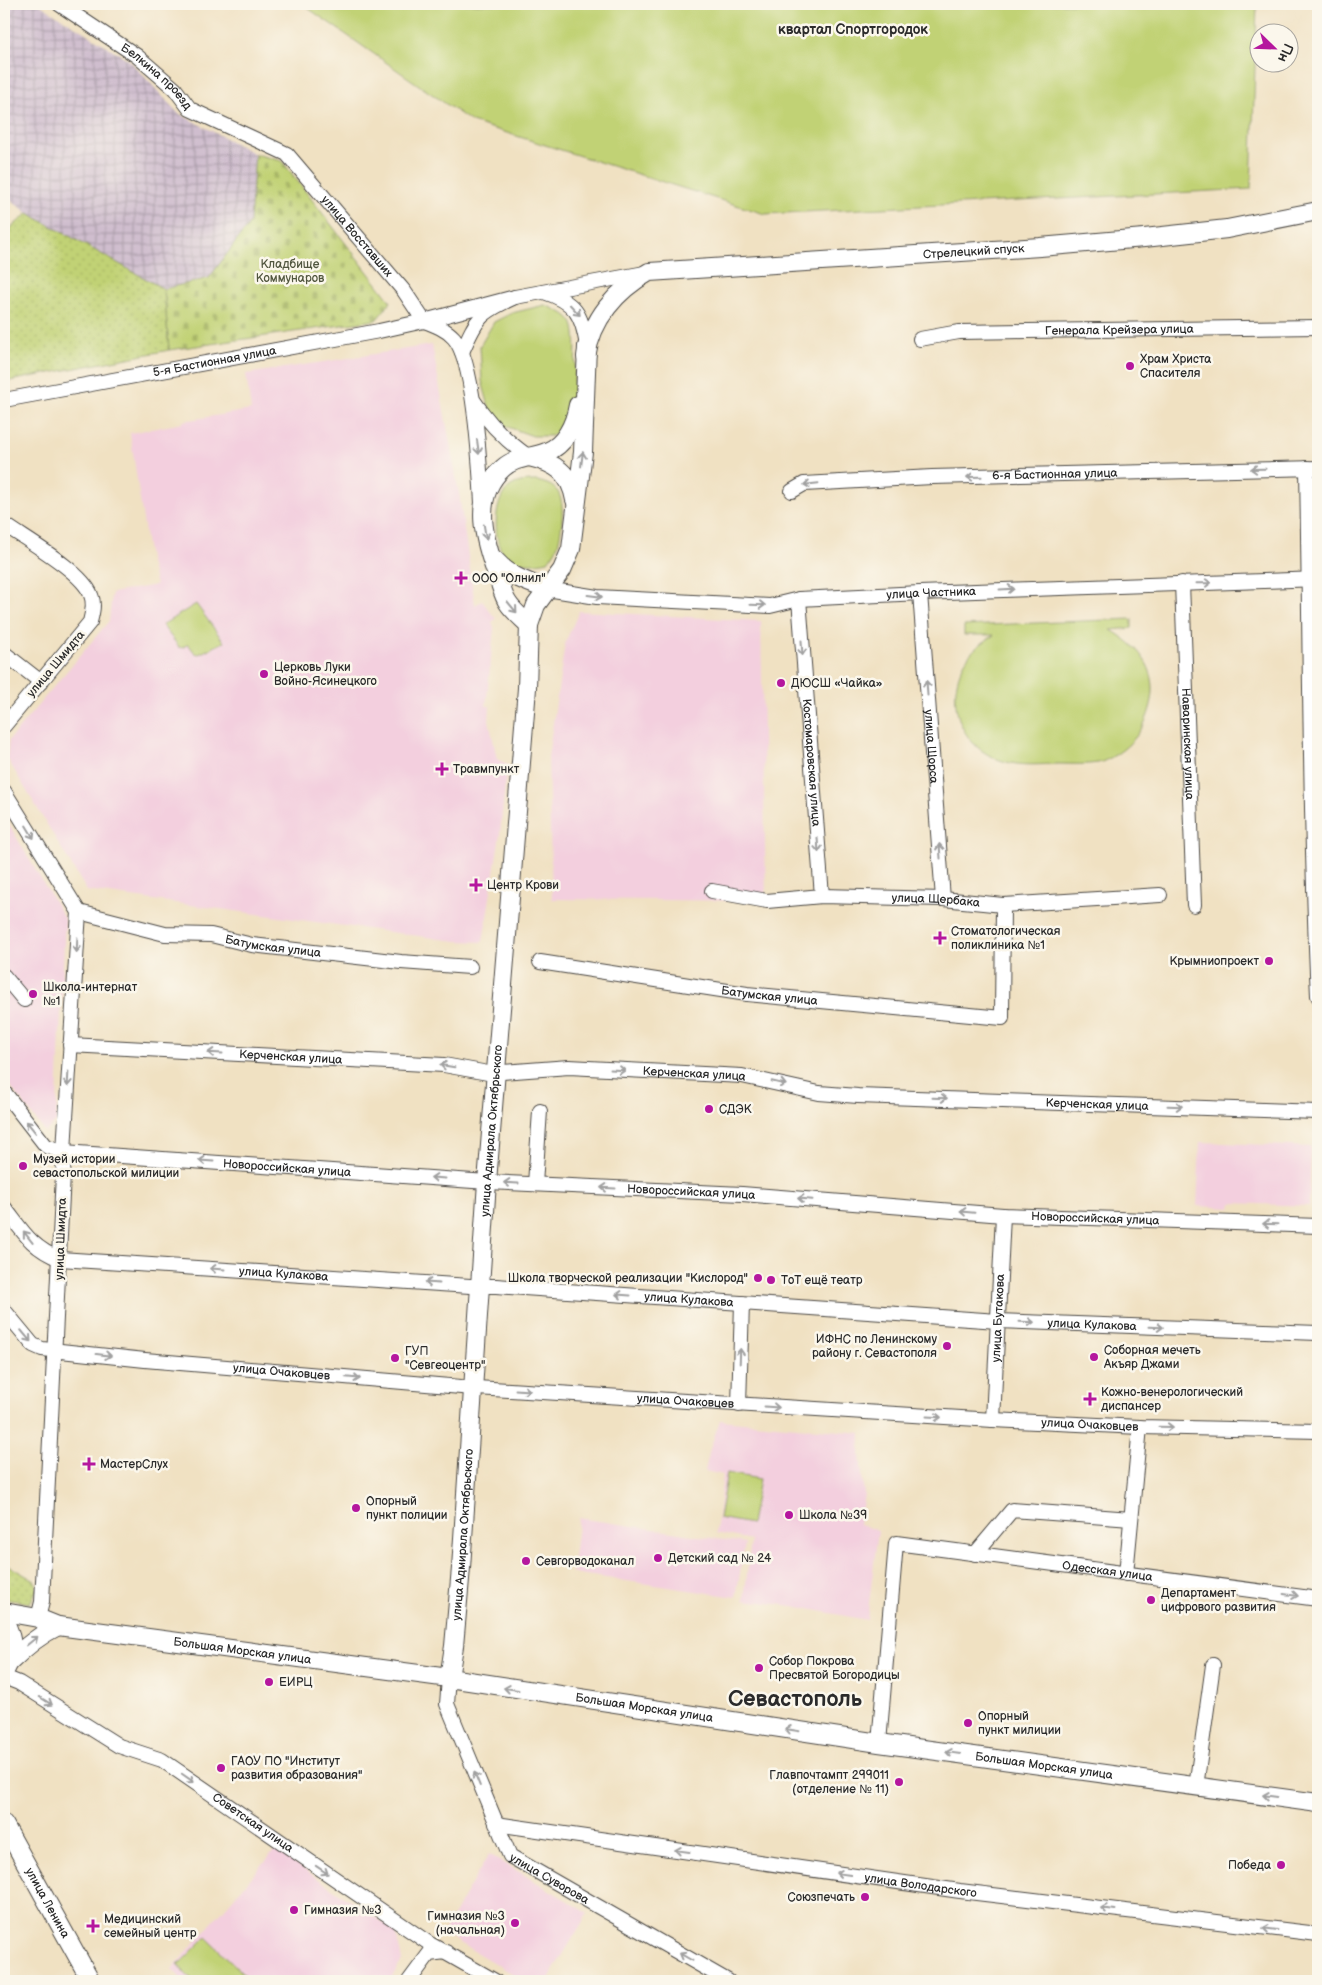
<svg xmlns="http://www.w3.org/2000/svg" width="1322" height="1985" font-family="'Balsamiq Sans',sans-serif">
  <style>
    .built { fill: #f3cfde }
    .industrial { fill: url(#industrial-grid) }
    .grass { fill: #c1d275; stroke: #767e50 }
    .cemetery { fill: url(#cemetery-stones); stroke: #767e50 }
    .park { fill: url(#park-dots); stroke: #767e50 }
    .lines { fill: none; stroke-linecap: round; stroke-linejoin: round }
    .minor-casing { stroke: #494642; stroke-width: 16 }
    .major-casing { stroke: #494642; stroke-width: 20 }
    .minor { stroke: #fff; stroke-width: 14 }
    .major { stroke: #fff; stroke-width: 18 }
    .oneway { stroke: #a0a0a0 }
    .poi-dot { fill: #b5179e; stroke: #fbf7ec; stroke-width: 2 }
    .labels { text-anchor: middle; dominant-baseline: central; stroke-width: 5; stroke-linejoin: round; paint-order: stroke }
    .street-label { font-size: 12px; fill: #2b2b2b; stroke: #fbf7ec }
    .park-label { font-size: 12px; fill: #50553e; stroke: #fbf7ec }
    .poi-label { font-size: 12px; fill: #2b2b2b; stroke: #fbf7ec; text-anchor: start }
    .neighbourhood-label { font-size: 14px; font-weight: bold; fill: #2b2b2b; stroke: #fbf7ec }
    .town-label { font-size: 22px; font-weight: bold; fill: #2b2b2b; stroke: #fbf7ec }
  </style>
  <defs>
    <pattern id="industrial-grid" width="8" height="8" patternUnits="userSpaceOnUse" patternTransform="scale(1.25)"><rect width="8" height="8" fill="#cfbdce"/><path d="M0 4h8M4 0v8" fill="none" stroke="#a89aa7"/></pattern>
    <pattern id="cemetery-stones" width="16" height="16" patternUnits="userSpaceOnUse" patternTransform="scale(1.25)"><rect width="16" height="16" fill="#c1d275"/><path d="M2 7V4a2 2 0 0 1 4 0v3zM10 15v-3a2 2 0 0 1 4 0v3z" fill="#a6b465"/></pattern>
    <pattern id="park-dots" width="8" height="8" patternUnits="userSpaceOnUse" patternTransform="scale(1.25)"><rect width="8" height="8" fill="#c1d275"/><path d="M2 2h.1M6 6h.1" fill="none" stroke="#a6b465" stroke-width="1.8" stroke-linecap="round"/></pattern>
  </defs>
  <rect width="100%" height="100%" fill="#fbf7ec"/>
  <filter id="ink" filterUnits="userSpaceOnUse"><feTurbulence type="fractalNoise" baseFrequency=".02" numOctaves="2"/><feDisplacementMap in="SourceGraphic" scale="10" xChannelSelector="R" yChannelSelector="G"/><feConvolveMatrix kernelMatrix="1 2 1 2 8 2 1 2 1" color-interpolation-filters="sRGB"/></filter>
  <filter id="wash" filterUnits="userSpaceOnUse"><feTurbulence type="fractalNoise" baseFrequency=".0096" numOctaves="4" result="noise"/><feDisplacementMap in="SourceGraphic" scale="20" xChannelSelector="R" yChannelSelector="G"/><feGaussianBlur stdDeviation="1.12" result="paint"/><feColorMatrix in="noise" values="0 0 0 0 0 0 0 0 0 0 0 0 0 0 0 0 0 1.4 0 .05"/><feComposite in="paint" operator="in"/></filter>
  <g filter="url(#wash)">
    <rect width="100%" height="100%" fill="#f0e1c2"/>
    <path class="built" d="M432,345L459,493L475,605L482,601L496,619L492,622L494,628L486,706H490L489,720L497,759L507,764L500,834L483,942L456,941L87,891L7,758L9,740L109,621L112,593L156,585L149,559L130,433L183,423V421L251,410L246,374Z
      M579,611L761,621L766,901L552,899L548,757L565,643Z
      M4,816L65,920L56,1122L45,1132L4,1078Z
      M1200,1142L1311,1147L1309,1206L1232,1203L1231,1208L1197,1206Z
      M720,1420L861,1433L860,1455L864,1494L859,1525L878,1530L867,1620L793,1606L744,1600L751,1540L716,1533L723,1475L705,1471L710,1449Z
      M579,1518L745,1543L736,1597L572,1573Z
      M275,1850L396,1931L402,1961L389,1981H184L172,1969Z
      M489,1854L588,1913L547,1981H525L443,1933Z"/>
    <path class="industrial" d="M4,4H39L129,60L178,113L255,154L250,223L209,278L164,289L28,213L4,195Z"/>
    <path class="grass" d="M302,4H1257L1251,189L765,214L472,122Z
      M545,305C554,309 569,314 573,324C579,337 574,406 567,419C564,425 557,431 552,436H533L508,427L503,425L490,410L482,381L480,346L494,322L512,313Z
      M537,481C545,483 553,485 558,492C565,503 562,527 559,540C558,548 553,554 548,561C534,564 520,565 507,557C491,546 493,496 511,486C518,481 529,481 537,481Z
      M196,604L224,642L199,654L195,653L188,644L182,648L179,647L162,625Z
      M1132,619V628L1111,630C1137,645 1158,668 1152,700C1147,726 1134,744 1112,757C1108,759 1103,762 1098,763C1086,765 1072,764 1060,764C1041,764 1021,767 1003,761C958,748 942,695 968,657C975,647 984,642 994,635H964V626Z
      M727,1473L759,1479L751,1524L719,1518Z
      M206,1937L251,1981H192L178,1965Z"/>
    <path class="cemetery" d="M255,154L282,161L391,302L376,320L169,350L164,289L209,278L250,223Z"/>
    <path class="park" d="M28,213L164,289L169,350L4,382V234Z
      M4,1563L35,1581L37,1589L30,1603L4,1599Z"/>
  </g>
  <g filter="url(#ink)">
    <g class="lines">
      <defs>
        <g id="minor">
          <path id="s1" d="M59,4L137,56L175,89L190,109L287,154L404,291L424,321"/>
          <path d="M544,292C575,302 582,314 587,346"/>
          <path d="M424,321C435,325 446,329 454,338C475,362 480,469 482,503"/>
          <path id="s2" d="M920,339L959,332L1318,327"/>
          <path d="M462,352C477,317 480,313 515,297L645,273"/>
          <path id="s3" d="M4,400L379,331L424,321L515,297"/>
          <path d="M474,401C489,424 506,441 529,457"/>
          <path d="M1307,468C1310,644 1310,820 1318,996"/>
          <path id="s4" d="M792,491L804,484L932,477L1318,468"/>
          <path d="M4,524C26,540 82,571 91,595C95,604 92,614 90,622L4,726"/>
          <path id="s5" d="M1182,583L1194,905"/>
          <path id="s6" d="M547,589L597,597L770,606L799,599L920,593L1318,579"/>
          <path id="s7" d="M920,593L943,899"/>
          <path id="s8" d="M799,599L822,896"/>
          <path d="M4,653L41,682"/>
          <path d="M4,791L79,912L65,1134L42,1602L38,1618"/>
          <path id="s9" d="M712,891L767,901L822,896L943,899L1003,905L1160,895"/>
          <path id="s10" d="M79,912L165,934L211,935L252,945L401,962L470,967"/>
          <path id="s11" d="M540,962L747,994L1002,1018L1003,905"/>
          <path d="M4,976L24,1000"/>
          <path id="s12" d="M70,1045L444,1065L488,1073L569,1067L742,1076L819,1093L858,1096L1318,1112"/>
          <path id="s13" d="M4,1092L46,1146L64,1152L487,1182L742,1194L1003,1215L1318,1226"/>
          <path d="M535,1184L540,1111"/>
          <path id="s14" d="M4,1207C22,1230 31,1248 60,1259L470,1286H496L998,1321L1318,1333"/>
          <path id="s15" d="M4,1310L33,1345L42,1349L145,1360L461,1387L993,1420L1140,1427L1318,1431"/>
          <path d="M739,1405L742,1303"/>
          <path id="s16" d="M993,1420L1003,1215"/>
          <path d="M975,1554L1012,1510L1131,1519"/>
          <path d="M1126,1574L1140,1427"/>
          <path id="s17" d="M4,1677L19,1683L119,1746L162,1760L430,1944L495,1981"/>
          <path id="s18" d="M449,1678L447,1704L510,1856L728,1981"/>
          <path id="s19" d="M879,1743L896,1543L1318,1599"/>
          <path d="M1196,1787L1213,1665"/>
          <path id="s20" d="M496,1824L960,1891L1318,1934"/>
          <path d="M409,1981L429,1954L446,1952"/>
        </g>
        <g id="major">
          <path id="s21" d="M586,357C591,319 617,290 649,272L1040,247L1144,238L1227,229L1318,211"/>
          <path d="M529,457C555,463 570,472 575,500"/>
          <path d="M494,559C509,576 526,582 547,589"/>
          <path d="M529,625C522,618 513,611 508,603C503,596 501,585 498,578C485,543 470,497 503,468C515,457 531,458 546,452C565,446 575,423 578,405"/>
          <path id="s22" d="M4,1612L38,1618L58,1626L449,1678L879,1743L1318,1803"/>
          <path d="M4,1621C15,1639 14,1655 4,1673"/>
          <path d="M10,1662C25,1647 39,1635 58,1626"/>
          <path id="s23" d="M449,1678L454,1646L461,1568L487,1182L527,688L529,625L536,605L562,570L571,549L583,452L587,346"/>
          <path id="s24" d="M4,1824L91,1981"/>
        </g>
      </defs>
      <use href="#minor" class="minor-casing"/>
      <use href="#major" class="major-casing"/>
      <use href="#minor" class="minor"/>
      <use href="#major" class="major"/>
    </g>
    <defs><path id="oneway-shaft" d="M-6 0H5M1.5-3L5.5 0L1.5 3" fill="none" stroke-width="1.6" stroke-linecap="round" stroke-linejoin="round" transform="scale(1.25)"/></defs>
    <g class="oneway">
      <use href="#oneway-shaft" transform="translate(575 310) rotate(47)"/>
      <use href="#oneway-shaft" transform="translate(478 447) rotate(82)"/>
      <use href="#oneway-shaft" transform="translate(582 459) rotate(-83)"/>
      <use href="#oneway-shaft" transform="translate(1258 469) rotate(179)"/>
      <use href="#oneway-shaft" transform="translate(974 477) rotate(179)"/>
      <use href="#oneway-shaft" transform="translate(811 484) rotate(174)"/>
      <use href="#oneway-shaft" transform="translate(485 532) rotate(81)"/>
      <use href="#oneway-shaft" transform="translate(1204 583) rotate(-1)"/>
      <use href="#oneway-shaft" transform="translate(1007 589) rotate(-3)"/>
      <use href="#oneway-shaft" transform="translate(595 596) rotate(7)"/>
      <use href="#oneway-shaft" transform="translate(758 605) rotate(2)"/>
      <use href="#oneway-shaft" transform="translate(512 607) rotate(50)"/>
      <use href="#oneway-shaft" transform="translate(802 648) rotate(86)"/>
      <use href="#oneway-shaft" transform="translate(927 688) rotate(-94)"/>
      <use href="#oneway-shaft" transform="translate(30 832) rotate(59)"/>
      <use href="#oneway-shaft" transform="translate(818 845) rotate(86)"/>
      <use href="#oneway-shaft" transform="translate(940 851) rotate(-94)"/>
      <use href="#oneway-shaft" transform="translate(77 945) rotate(93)"/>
      <use href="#oneway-shaft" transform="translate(215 1053) rotate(-177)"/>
      <use href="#oneway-shaft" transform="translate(447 1066) rotate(-171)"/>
      <use href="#oneway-shaft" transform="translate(618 1070) rotate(3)"/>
      <use href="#oneway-shaft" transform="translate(68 1079) rotate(93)"/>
      <use href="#oneway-shaft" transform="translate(779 1083) rotate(13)"/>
      <use href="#oneway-shaft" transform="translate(940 1098) rotate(2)"/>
      <use href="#oneway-shaft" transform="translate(1175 1106) rotate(2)"/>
      <use href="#oneway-shaft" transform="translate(31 1127) rotate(-129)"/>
      <use href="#oneway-shaft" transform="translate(206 1161) rotate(-176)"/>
      <use href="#oneway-shaft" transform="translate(438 1178) rotate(-176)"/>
      <use href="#oneway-shaft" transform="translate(511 1183) rotate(-177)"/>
      <use href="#oneway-shaft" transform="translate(608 1188) rotate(-177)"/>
      <use href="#oneway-shaft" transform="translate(805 1199) rotate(-175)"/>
      <use href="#oneway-shaft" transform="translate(967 1212) rotate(-175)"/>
      <use href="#oneway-shaft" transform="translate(1270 1224) rotate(-178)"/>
      <use href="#oneway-shaft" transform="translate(28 1237) rotate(-128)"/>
      <use href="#oneway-shaft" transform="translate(217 1269) rotate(-176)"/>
      <use href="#oneway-shaft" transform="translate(432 1283) rotate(-176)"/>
      <use href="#oneway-shaft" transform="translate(623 1295) rotate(-176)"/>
      <use href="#oneway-shaft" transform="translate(1027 1322) rotate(2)"/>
      <use href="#oneway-shaft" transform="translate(1156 1327) rotate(2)"/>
      <use href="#oneway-shaft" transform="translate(26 1336) rotate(50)"/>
      <use href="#oneway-shaft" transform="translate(104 1355) rotate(7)"/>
      <use href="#oneway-shaft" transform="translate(740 1356) rotate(-88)"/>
      <use href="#oneway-shaft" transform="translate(353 1378) rotate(5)"/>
      <use href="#oneway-shaft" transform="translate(523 1390) rotate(4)"/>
      <use href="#oneway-shaft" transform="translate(772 1407) rotate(4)"/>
      <use href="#oneway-shaft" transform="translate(934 1417) rotate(3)"/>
      <use href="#oneway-shaft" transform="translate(1166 1427) rotate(1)"/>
      <use href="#oneway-shaft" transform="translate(1291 1595) rotate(8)"/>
      <use href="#oneway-shaft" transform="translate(32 1641) rotate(-39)"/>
      <use href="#oneway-shaft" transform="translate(511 1689) rotate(-172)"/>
      <use href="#oneway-shaft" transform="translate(46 1701) rotate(32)"/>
      <use href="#oneway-shaft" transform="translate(792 1730) rotate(-171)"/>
      <use href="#oneway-shaft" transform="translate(953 1753) rotate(-172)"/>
      <use href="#oneway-shaft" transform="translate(188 1778) rotate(35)"/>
      <use href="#oneway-shaft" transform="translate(477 1779) rotate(-112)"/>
      <use href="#oneway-shaft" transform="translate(1270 1796) rotate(-173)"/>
      <use href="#oneway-shaft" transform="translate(682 1851) rotate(-172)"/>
      <use href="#oneway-shaft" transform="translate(322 1870) rotate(34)"/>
      <use href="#oneway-shaft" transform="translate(843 1874) rotate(-172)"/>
      <use href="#oneway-shaft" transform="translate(1108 1909) rotate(-173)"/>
      <use href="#oneway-shaft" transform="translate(1270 1929) rotate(-173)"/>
      <use href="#oneway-shaft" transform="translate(686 1957) rotate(-150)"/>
    </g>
  </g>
  <g class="poi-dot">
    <circle cx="1130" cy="366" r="5"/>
    <path d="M458.5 570.5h5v5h5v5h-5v5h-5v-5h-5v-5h5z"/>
    <circle cx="264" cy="674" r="5"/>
    <circle cx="781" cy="683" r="5"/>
    <path d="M439.5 761.5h5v5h5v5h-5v5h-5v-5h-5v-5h5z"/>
    <path d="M473.5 877.5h5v5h5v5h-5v5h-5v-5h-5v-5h5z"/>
    <path d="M937.5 930.5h5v5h5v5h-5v5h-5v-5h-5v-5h5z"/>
    <circle cx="1269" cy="961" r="5"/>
    <circle cx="33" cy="994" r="5"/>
    <circle cx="709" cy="1109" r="5"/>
    <circle cx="23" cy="1166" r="5"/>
    <circle cx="758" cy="1278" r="5"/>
    <circle cx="771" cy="1280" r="5"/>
    <circle cx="947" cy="1346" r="5"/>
    <circle cx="1094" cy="1357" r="5"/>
    <circle cx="395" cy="1358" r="5"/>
    <path d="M1087.5 1391.5h5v5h5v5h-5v5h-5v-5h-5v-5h5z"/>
    <path d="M86.5 1456.5h5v5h5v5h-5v5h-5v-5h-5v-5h5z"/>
    <circle cx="356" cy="1508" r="5"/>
    <circle cx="789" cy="1515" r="5"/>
    <circle cx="658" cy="1558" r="5"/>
    <circle cx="526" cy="1561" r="5"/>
    <circle cx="1151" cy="1600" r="5"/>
    <circle cx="759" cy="1668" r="5"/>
    <circle cx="269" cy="1682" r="5"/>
    <circle cx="968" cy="1723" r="5"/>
    <circle cx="221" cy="1768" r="5"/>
    <circle cx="899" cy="1782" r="5"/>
    <circle cx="1281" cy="1865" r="5"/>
    <circle cx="865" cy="1897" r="5"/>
    <circle cx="294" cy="1910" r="5"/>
    <circle cx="515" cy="1923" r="5"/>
    <path d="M90.5 1918.5h5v5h5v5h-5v5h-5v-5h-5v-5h5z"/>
  </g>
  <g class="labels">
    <g class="street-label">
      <text stroke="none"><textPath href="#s1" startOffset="122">Белкина проезд</textPath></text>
      <text stroke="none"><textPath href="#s1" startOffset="384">улица Восставших</textPath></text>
      <text stroke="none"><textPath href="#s21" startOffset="435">Стрелецкий спуск</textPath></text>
      <text stroke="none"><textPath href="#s2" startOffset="200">Генерала Крейзера улица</textPath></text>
      <text stroke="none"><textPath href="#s3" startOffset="214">5-я Бастионная улица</textPath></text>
      <text stroke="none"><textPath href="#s4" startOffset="265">6-я Бастионная улица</textPath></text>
      <text stroke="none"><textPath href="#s6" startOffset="386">улица Частника</textPath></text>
      <text transform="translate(56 664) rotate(-50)">улица Шмидта</text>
      <text stroke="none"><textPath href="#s5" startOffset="161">Наваринская улица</textPath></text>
      <text stroke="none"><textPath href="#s7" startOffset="154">улица Щорса</textPath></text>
      <text stroke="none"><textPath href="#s8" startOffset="164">Костомаровская улица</textPath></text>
      <text stroke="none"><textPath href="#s9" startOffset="225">улица Щербака</textPath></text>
      <text stroke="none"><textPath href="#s10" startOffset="198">Батумская улица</textPath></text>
      <text stroke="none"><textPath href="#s11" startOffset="232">Батумская улица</textPath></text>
      <text stroke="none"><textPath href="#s12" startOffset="221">Керченская улица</textPath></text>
      <text stroke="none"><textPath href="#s12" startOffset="626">Керченская улица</textPath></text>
      <text stroke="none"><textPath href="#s12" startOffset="1031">Керченская улица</textPath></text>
      <text stroke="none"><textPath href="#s23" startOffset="549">улица Адмирала Октябрьского</textPath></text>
      <text stroke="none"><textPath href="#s13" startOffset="311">Новороссийская улица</textPath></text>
      <text stroke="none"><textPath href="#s13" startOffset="716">Новороссийская улица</textPath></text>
      <text stroke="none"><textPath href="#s13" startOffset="1121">Новороссийская улица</textPath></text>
      <text transform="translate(61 1239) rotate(-88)">улица Шмидта</text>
      <text stroke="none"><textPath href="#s14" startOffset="302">улица Кулакова</textPath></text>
      <text stroke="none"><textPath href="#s14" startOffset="708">улица Кулакова</textPath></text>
      <text stroke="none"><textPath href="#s16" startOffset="102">улица Бутакова</textPath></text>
      <text stroke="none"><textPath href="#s14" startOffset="1112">улица Кулакова</textPath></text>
      <text stroke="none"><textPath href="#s15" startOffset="296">улица Очаковцев</textPath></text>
      <text stroke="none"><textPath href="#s15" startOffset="701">улица Очаковцев</textPath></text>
      <text stroke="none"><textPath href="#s15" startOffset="1106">улица Очаковцев</textPath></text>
      <text stroke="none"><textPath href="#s23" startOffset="144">улица Адмирала Октябрьского</textPath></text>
      <text stroke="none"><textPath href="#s19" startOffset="414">Одесская улица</textPath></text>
      <text stroke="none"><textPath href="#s22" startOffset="242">Большая Морская улица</textPath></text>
      <text stroke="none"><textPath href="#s22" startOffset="648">Большая Морская улица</textPath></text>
      <text stroke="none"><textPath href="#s22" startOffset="1052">Большая Морская улица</textPath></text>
      <text stroke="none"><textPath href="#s17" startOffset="290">Советская улица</textPath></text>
      <text stroke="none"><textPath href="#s18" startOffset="236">улица Суворова</textPath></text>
      <text stroke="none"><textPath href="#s20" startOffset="429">улица Володарского</textPath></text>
      <text stroke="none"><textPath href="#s24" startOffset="90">улица Ленина</textPath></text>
    </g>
    <g class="park-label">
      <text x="290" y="264">Кладбище<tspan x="290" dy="14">Коммунаров</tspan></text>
    </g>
    <g class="poi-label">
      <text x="1140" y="359">Храм Христа<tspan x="1140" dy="14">Спасителя</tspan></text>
      <text x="472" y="578">ООО "Олнил"</text>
      <text x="274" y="667">Церковь Луки<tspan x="274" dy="14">Войно-Ясинецкого</tspan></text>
      <text x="791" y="683">ДЮСШ «Чайка»</text>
      <text x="453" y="769">Травмпункт</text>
      <text x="487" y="885">Центр Крови</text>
      <text x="951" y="931">Стоматологическая<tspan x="951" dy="14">поликлиника №1</tspan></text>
      <text x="1259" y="961" text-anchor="end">Крымниопроект</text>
      <text x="43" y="987">Школа-интернат<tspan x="43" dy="14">№1</tspan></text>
      <text x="719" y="1109">СДЭК</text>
      <text x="33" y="1159">Музей истории<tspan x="33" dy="14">севастопольской милиции</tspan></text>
      <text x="748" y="1278" text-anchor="end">Школа творческой реализации "Кислород"</text>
      <text x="781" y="1280">ТоТ ещё театр</text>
      <text x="937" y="1339" text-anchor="end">ИФНС по Ленинскому<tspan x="937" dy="14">району г. Севастополя</tspan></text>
      <text x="1104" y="1350">Соборная мечеть<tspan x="1104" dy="14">Акъяр Джами</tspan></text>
      <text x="405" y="1351">ГУП<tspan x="405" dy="14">"Севгеоцентр"</tspan></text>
      <text x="1101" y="1392">Кожно-венерологический<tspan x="1101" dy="14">диспансер</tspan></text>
      <text x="100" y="1464">МастерСлух</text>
      <text x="366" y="1501">Опорный<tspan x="366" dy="14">пункт полиции</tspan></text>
      <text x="799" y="1515">Школа №39</text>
      <text x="668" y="1558">Детский сад № 24</text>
      <text x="536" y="1561">Севгорводоканал</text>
      <text x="1161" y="1593">Департамент<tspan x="1161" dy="14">цифрового развития</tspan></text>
      <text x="769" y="1661">Собор Покрова<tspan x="769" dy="14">Пресвятой Богородицы</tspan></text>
      <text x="279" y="1682">ЕИРЦ</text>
      <text x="978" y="1716">Опорный<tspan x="978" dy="14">пункт милиции</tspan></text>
      <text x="231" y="1761">ГАОУ ПО "Институт<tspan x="231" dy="14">развития образования"</tspan></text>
      <text x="889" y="1775" text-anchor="end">Главпочтампт 299011<tspan x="889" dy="14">(отделение № 11)</tspan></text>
      <text x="1271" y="1865" text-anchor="end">Победа</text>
      <text x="855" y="1897" text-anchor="end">Союзпечать</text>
      <text x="304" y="1910">Гимназия №3</text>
      <text x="505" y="1916" text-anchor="end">Гимназия №3<tspan x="505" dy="14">(начальная)</tspan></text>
      <text x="104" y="1919">Медицинский<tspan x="104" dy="14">семейный центр</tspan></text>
    </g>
    <g class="neighbourhood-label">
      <text x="853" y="29">квартал Спортгородок</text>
    </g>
    <g class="town-label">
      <text x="795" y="1699">Севастополь</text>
    </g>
  </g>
  <rect width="1322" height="1985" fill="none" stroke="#fbf7ec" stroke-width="20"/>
  <g transform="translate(1274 48) rotate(113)"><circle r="24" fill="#fbf7ec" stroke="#a8a59f"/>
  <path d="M0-4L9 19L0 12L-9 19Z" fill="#b5179e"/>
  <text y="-8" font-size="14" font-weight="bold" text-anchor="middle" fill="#2b2b2b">Пн</text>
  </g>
</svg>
